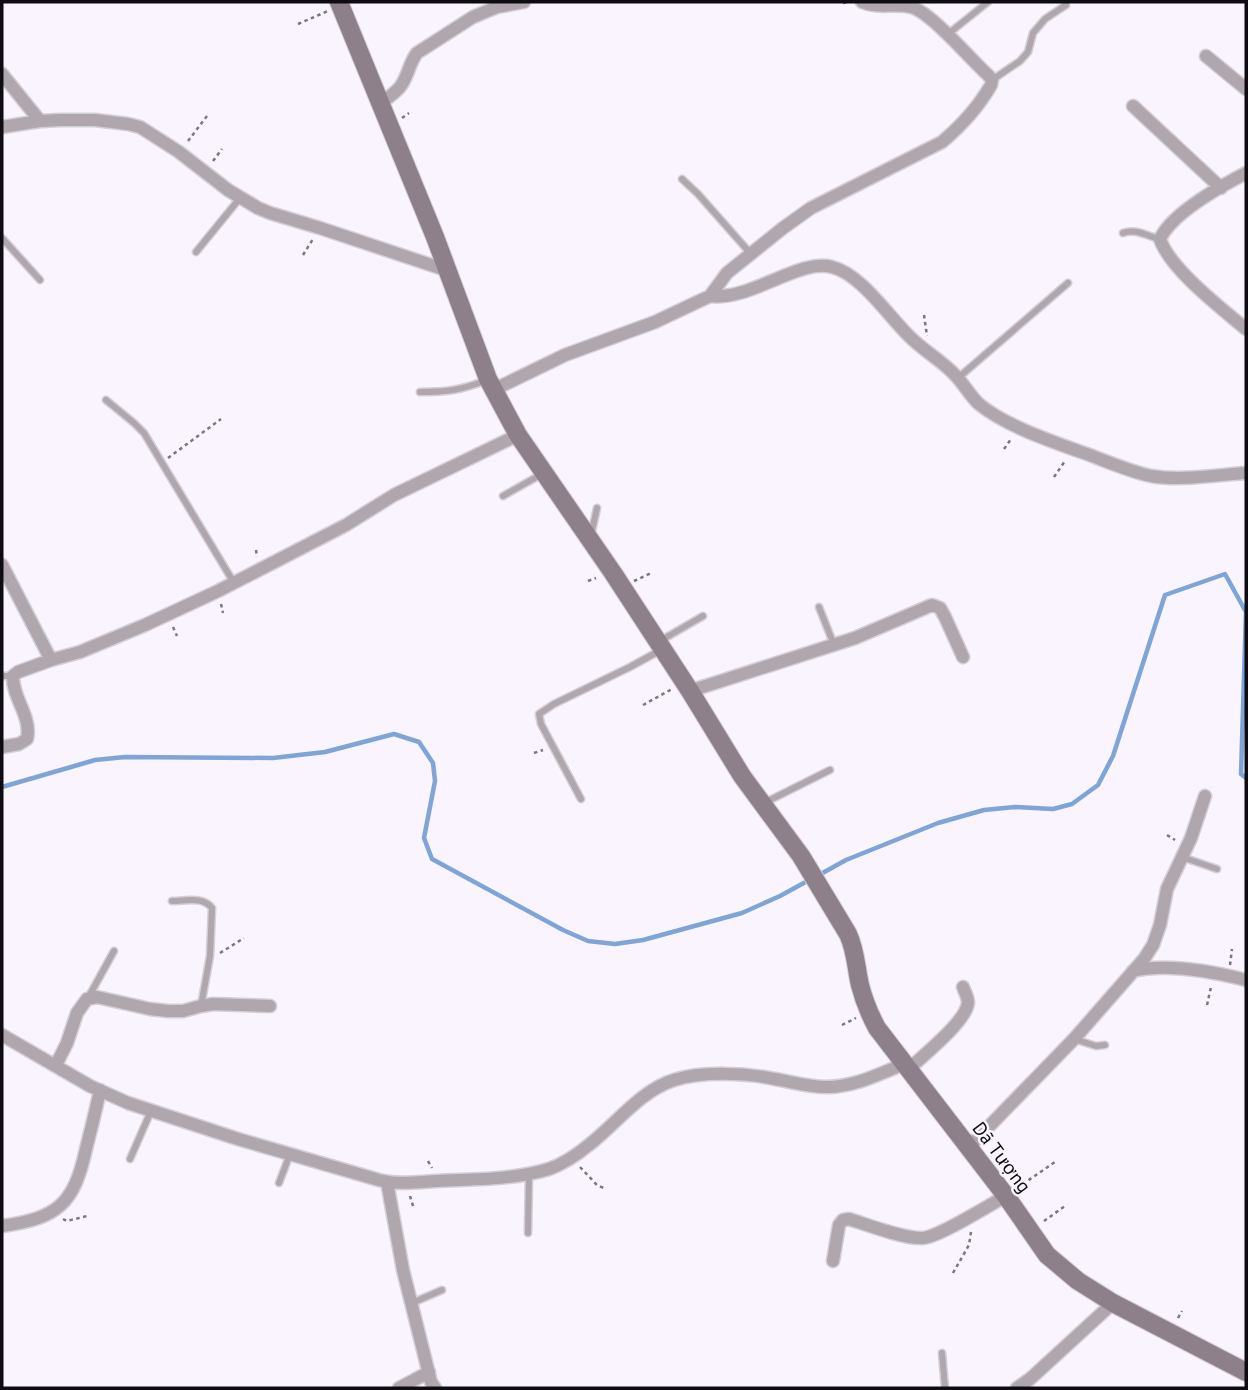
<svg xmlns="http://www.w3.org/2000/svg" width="1248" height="1390" font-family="'PT Sans',sans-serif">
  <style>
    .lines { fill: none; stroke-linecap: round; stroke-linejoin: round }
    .stream { stroke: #7ea4d8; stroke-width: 4.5 }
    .lane-casing { stroke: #d4cfd7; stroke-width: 9 }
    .street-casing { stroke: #d4cfd7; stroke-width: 15 }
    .secondary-casing { stroke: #d4cfd7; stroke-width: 20 }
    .path { stroke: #7b777e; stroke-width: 2.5; stroke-dasharray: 3.5 3.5; stroke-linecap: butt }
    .lane { stroke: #b0a6ad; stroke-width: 6 }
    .street { stroke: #b0a6ad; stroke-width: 12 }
    .secondary { stroke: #8e808a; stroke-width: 18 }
    .labels { text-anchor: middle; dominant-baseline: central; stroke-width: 5; stroke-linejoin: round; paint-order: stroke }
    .street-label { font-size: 19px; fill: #0f0b12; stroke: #f9f4fd }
  </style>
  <rect width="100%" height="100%" fill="#f9f4fd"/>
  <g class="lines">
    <path class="stream" d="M2,787L95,760L125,757L273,758L325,752L394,734L419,742L433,763L435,781L424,838L432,859L563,930L588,941L615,944L643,940L742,913L780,896L811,879
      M819,875L846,860L938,823L984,810L1015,807L1053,809L1072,804L1098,785L1113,756L1165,595L1225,574L1246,612L1241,774L1246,778"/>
    <defs>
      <path id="lane" d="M948,34L988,2
        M992,80L1020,61L1028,52L1033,33L1045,19L1066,5
        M682,179L698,194L751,254
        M1123,233C1135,228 1147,236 1160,239
        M2,238L40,280
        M196,252L240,198
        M958,378L1068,283
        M420,392C448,392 461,390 487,380
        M106,400L134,423L144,433L234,583
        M503,496L542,474
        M591,535L597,508
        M819,607L834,645
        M660,641L703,616
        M2,676H13
        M581,799L541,724L539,714L554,704L630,667L661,650
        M764,803L830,770
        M1182,857L1217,869
        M172,901C186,901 203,896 212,908L210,956L201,1006
        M88,998L114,951
        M1074,1039L1096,1046L1105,1045
        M130,1159L151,1111
        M279,1183L290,1154
        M528,1233L529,1174
        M412,1303L442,1290
        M942,1353L945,1388"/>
      <path id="street" d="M1206,56L1246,89
        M2,74L40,121
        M381,103C388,98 395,93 400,87C408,77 409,63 417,53L473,17L497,7L524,2
        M1133,106L1221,188
        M2,127L40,121L61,120H95L128,124L140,127L179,152L228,190L258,208L270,213L320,228L446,270
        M1246,173C1221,186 1172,213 1160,239C1169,268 1222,309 1246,329
        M710,296L727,273L783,228L811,208L942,142C962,125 978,108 991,85L992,80L988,75C970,59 931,12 911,7C895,3 877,9 862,2
        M493,390L565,355L655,322L710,296C751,301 799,258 832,267C861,274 889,317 910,337C924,351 942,361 955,375C964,384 970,396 979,404C1008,428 1060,444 1095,457C1113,464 1132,472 1151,476C1182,481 1215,475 1246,473
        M2,565L51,660
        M690,691L855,638L932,605L940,608L945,617L963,657
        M2,747L19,744L27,739C32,716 12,698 13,676L18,672L51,660L80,652L145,625L218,591L346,525L394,495L518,435
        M1133,971C1166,963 1214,972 1246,980
        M2,1035L90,1086L128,1103L238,1139L379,1180C398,1185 418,1182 437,1181C474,1179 513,1180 549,1169C563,1164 578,1154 590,1144C617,1123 640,1091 674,1080C703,1071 746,1073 775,1079C792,1082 809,1087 827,1087C854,1087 879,1074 904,1064
        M56,1065L67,1043L77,1013L87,999L97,997L150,1009L168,1011H183L201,1006L213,1004L270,1006
        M908,1070C922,1056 966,1022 968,1003C968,997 965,993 963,987
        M969,1147L1074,1039L1144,959L1153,945L1160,925L1167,889L1191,838L1205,796
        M387,1182L403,1270L431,1382L435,1388
        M2,1226C58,1218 74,1204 86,1149C91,1129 96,1110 100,1090
        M833,1261L839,1225L843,1220L849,1219C868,1225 904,1239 923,1238C939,1237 989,1205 1006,1196
        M399,1388L429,1372
        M1017,1388L1030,1379L1113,1303"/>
      <path id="secondary" d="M339,2L435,237L488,379L518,435L613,573L690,691L742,776L801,856L848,934C856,951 856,968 860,985C864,1001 870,1015 877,1028L1006,1196L1047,1255L1078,1281L1113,1303L1246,1372"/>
    </defs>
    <use href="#lane" class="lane-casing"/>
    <use href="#street" class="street-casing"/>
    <use href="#secondary" class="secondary-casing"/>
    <path class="path" d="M843,3L850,2
      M298,24L328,11
      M402,118L409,113
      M188,141L207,116
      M213,161L222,149
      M303,255L313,239
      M924,315L927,336
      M1004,449L1011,439
      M168,458L221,419
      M1054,477L1065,461
      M256,550L257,557
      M588,581L596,578
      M634,581L651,573
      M221,604L223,613
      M173,627L177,636
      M643,705L672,689
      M534,753L543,750
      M1167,835L1175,840
      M220,953L244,938
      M1230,965L1232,949
      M1207,1005L1211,987
      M842,1025L856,1018
      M428,1161L432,1168
      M580,1167L597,1185L606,1189
      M1017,1188L1055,1162
      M410,1196L414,1209
      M63,1219L67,1221L87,1216
      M1044,1221L1065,1206
      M953,1273L969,1245L971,1232
      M1178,1318L1182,1311"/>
    <use href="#lane" class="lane"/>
    <use href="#street" class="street"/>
    <use href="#secondary" class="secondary"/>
  </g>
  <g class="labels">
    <g class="street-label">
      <text transform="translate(1002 1157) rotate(53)">Dã Tượng</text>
    </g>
  </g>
  <rect width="1248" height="1390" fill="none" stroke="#0f0b12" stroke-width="7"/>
</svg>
